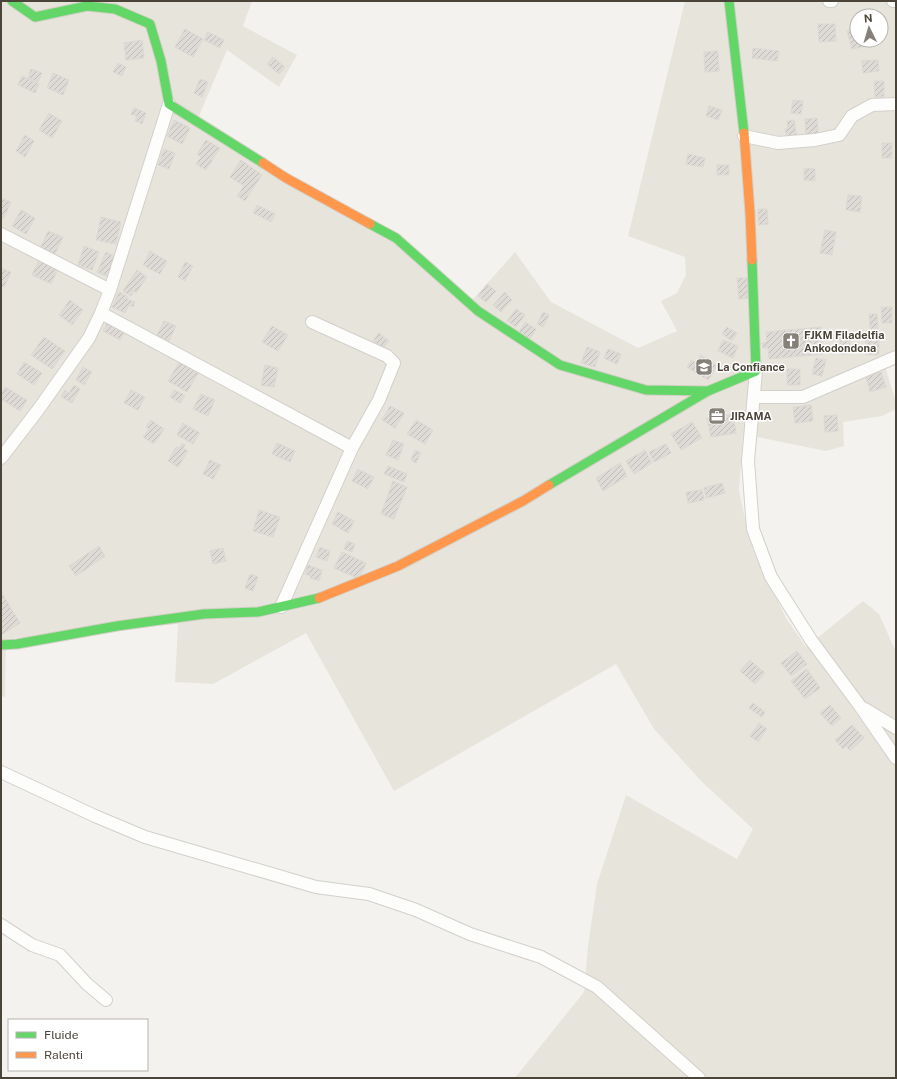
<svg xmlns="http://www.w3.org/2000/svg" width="897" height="1079" font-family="'Public Sans',sans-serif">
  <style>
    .residential { fill: #e7e4dc; fill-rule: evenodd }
    .building { fill: url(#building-hatch); stroke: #dcd9d4 }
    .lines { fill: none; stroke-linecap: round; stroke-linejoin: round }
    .street-casing { stroke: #d2d0cb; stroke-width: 14 }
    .fast-casing { stroke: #d3cfc5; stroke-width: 11 }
    .slow-casing { stroke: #d3cfc5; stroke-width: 11 }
    .street { stroke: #fdfdfc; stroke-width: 12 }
    .fast { stroke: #63d668; stroke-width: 9 }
    .slow { stroke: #ff974d; stroke-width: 9 }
    .labels { text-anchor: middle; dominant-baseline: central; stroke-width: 3; stroke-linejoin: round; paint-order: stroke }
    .poi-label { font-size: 11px; font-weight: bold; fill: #4b4439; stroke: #fff; text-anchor: start }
  </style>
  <defs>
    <pattern id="building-hatch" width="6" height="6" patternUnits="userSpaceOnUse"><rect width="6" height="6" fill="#dedbd6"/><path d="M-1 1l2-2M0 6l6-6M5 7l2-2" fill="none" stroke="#c0bdb8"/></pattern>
  </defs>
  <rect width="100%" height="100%" fill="#f4f2ee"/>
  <path class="residential" d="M1,1H252L243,26L297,55L279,87L227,50L196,123L400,246L467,306L515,252L551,302L638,348L677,331L661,301L677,293L686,275L685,257L628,236L685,1H896V354L883,360L896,402V409L882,416L843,422L844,446L826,451L743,434L739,491L745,519L753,549L786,618L806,647L863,601L879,614L896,652V1078H515L584,992L588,946L597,884L626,795L737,859L753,829L702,782L654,729L616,664L394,791L306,633L213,684L175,682L178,624L6,639L5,697L1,696ZM857,16H881V40H857Z"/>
  <path class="building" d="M818,24H835L836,41L819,42Z
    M185,29L203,39L193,57L175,47Z
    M857,29V40H865L867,46L852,49L847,31Z
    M208,32L224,40L220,48L204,40Z
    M142,40L144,58L126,60L124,43Z
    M753,48L779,51L777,61L752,58Z
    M718,51L719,71L705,72L704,52Z
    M273,57L285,67L279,74L267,64Z
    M878,60L879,71L863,73L862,61Z
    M118,63L126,67L122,76L113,72Z
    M31,69L42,73L38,82L28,78Z
    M53,73L69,80L63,95L47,88Z
    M22,76L39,84L35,93L18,85Z
    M200,79L208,82L202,97L194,93Z
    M874,81H884V97H875Z
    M793,100L803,101L801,114L791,113Z
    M709,106L722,110L718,120L706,116Z
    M134,108L146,113L142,124L135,121L137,116L131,114Z
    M49,113L62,121L52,138L39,130Z
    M817,118L818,135H806L805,119Z
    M174,120L190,128L182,144L167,136Z
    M794,120L797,137L787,138L785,129L788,128L787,121Z
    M25,135L34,141L25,157L16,151Z
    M206,140L220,148L206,170L196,164L201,157L197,154Z
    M882,143H892V158H882Z
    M164,149L175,153L169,169L158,165Z
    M688,154L705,158L703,167L686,164Z
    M241,160L262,175L245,201L237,196L244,186L230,177Z
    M717,165H729V175H717Z
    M804,168L815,169V181L804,180Z
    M848,195L862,196L860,212L846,210Z
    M1,198L11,202L3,219H1Z
    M257,205L275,214L271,222L253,213Z
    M758,209H767L768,224L758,225Z
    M21,210L35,218L26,234L12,226Z
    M101,217L121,222L116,244L96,240Z
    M825,230L836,232L832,255L820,253Z
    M48,231L63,237L54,256L40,249Z
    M84,246L99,252L92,270L78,265Z
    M150,251L167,261L160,274L143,265Z
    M106,252L116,257L108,277L97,272Z
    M39,260L58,269L51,284L32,275Z
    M185,262L193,266L185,281L178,277Z
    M1,268L11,272L4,287L1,286Z
    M137,270L147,277L136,293L134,291L131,296L123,291Z
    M737,278H747L748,298L739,299Z
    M487,284L496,291L486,302L478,296Z
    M119,292L128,297L127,299L135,302L133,307L129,305L125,313L112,307Z
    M505,292L512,300L501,312L493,305Z
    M70,300L83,310L72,325L59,315Z
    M881,307H892V323H882Z
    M516,309L525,315L516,327L507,321Z
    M543,312L549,315L543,327L537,324Z
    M869,314H877L878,329H870Z
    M164,321L176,326L169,341L157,335Z
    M108,322L125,330L120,340L103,331Z
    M525,322L536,329L530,339L519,332Z
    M272,326L288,335L278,351L262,342Z
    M727,327L737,333L732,341L722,334Z
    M821,327L823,354L769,359L768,348H763L762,343L767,342L766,332Z
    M379,333L389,341L380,352L373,347L376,343L373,341Z
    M44,337L65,351L52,369L31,355Z
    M840,338H850V354H840Z
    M865,338H879V355H866Z
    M723,340L738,346L733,358L718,351Z
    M587,347L600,352L595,367L581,363Z
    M608,349L621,354L617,364L604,358Z
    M701,355L717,366L708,380L687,367L691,360L696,363Z
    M816,358L826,360L822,376L812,374Z
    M180,361L199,372L187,392L168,381Z
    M24,362L42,373L34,385L17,374Z
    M265,365L278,368L274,387L261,385Z
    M83,367L92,372L84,385L76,380Z
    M787,369H800V385H787Z
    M881,372L886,387L870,392L866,377Z
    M74,385L80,389L72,403L61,397L65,390L69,393Z
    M5,387L27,400L20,411L1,399V394Z
    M131,390L145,397L138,410L124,403Z
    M174,390L185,395L180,403L170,397Z
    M201,394L215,400L208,416L193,409Z
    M811,405L813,421L795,423L793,407Z
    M390,406L404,413L395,428L382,420Z
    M733,414L736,433L711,437L707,418Z
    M837,415L838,431L825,432L824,416Z
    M151,420L164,429L154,444L143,437L149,429L146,427Z
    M416,420L433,430L425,444L407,434Z
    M692,422L702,438L681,450L671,434Z
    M183,423L200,433L193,444L177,435Z
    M393,440L404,444L398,460L386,455Z
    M182,443L185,445L183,448L188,451L178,467L168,461L176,447L179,448Z
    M277,443L295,451L290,462L272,454Z
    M666,444L671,453L654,462L649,452Z
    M415,450L421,453L416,463L411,460Z
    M645,450L652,463L634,474L626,461Z
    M210,460L221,465L213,479L203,474Z
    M620,463L627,476L603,491L596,478Z
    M388,466L407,474L404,482L384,474Z
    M358,469L374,477L368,489L352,481Z
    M393,481L407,487L394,519L381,514Z
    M722,483L725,493L706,498L704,488Z
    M702,490L704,500L688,503L686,492Z
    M259,510L280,517L273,537L253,531Z
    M338,512L354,521L348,533L332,524Z
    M347,541L355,544L352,552L344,549Z
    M99,546L105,556L76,576L69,566Z
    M320,547L330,551L327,561L316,557Z
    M223,548L226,561L213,564L210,551Z
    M342,552L366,563L359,579L334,568Z
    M308,565L322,570L319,581L310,578L311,576L305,574Z
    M250,574L258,577L253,591L245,588Z
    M1,592L20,623L1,635Z
    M797,651L807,664L791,676L781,663Z
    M750,660L765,673L755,684L740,671Z
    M807,669L820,688L805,699L791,681Z
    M753,703L765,712L762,717L749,708Z
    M830,705L841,718L832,726L820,713Z
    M759,723L767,729L758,742L750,736Z
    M852,725L864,738L850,751L846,746L843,749L835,740Z"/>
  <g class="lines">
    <defs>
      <path id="street" d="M829,1H832
        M893,1H896
        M744,136L778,143L815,140L839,135L852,116L872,105L896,104
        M1,234L110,290L169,104
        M101,313L352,448
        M756,371L748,461L753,529L771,577L811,640L860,706L896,758
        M755,397H803L896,357
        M1,458L38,410L89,338L101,313L110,290
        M281,607L352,448L379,400L394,363L387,356L312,322
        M865,709L896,728
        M1,772L95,816L145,837L316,887L369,894L416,910L470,934L541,957L597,987L699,1078
        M1,925L32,945L60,955L87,984L106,1000"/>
      <path id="fast" d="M12,1L35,17L87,6L115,9L150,24L161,61L169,104L263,163
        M729,1L744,133
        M370,224L396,238L478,311L560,365L646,390L708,391
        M549,485L708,391L756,371L752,260
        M1,645L17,644L117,626L204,614L258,612L319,598"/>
      <path id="slow" d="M744,133L750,213L752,260
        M263,163L286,178L370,224
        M319,598L398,566L523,501L549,485"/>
    </defs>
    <use href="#street" class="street-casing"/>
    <use href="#fast" class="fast-casing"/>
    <use href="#slow" class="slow-casing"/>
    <use href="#street" class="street"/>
    <use href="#fast" class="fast"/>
    <use href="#slow" class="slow"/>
  </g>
  <defs>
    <symbol id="church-square" viewBox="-11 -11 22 22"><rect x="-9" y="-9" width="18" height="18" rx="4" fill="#868178" stroke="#fff"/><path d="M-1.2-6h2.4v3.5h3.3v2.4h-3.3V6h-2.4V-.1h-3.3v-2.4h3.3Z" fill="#fff"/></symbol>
    <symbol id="school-square" viewBox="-11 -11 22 22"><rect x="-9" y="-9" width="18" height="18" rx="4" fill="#868178" stroke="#fff"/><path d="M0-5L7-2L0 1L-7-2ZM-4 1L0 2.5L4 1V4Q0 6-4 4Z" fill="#fff"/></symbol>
    <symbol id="office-square" viewBox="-11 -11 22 22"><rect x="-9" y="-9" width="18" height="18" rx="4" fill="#868178" stroke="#fff"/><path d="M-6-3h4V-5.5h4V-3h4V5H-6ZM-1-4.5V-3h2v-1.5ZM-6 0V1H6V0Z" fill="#fff"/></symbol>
  </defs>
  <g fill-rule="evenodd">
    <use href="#church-square" x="781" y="331" width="20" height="20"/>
    <use href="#school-square" x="694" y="357" width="20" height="20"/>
    <use href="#office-square" x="707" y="406" width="20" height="20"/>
  </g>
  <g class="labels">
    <g class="poi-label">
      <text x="804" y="335">FJKM Filadelfia<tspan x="804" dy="13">Ankodondona</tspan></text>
      <text x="717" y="367">La Confiance</text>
      <text x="730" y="416">JIRAMA</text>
    </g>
  </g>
  <rect width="897" height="1079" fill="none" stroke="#4b4439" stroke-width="4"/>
  <rect x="8" y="1019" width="140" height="52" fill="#ffffff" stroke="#b7b4b0"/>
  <rect x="16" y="1032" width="20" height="6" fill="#63d668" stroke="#b7b4b0"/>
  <text x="44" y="1039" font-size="12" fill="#4b4439">Fluide</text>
  <rect x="16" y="1052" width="20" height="6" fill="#ff974d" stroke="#b7b4b0"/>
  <text x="44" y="1059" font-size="12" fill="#4b4439">Ralenti</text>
  <g transform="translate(869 28) rotate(355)"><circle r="19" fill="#ffffff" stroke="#b7b4b0"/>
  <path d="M0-3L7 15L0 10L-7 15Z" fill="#868178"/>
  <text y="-6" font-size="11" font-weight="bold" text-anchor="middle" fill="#4b4439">N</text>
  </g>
</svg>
